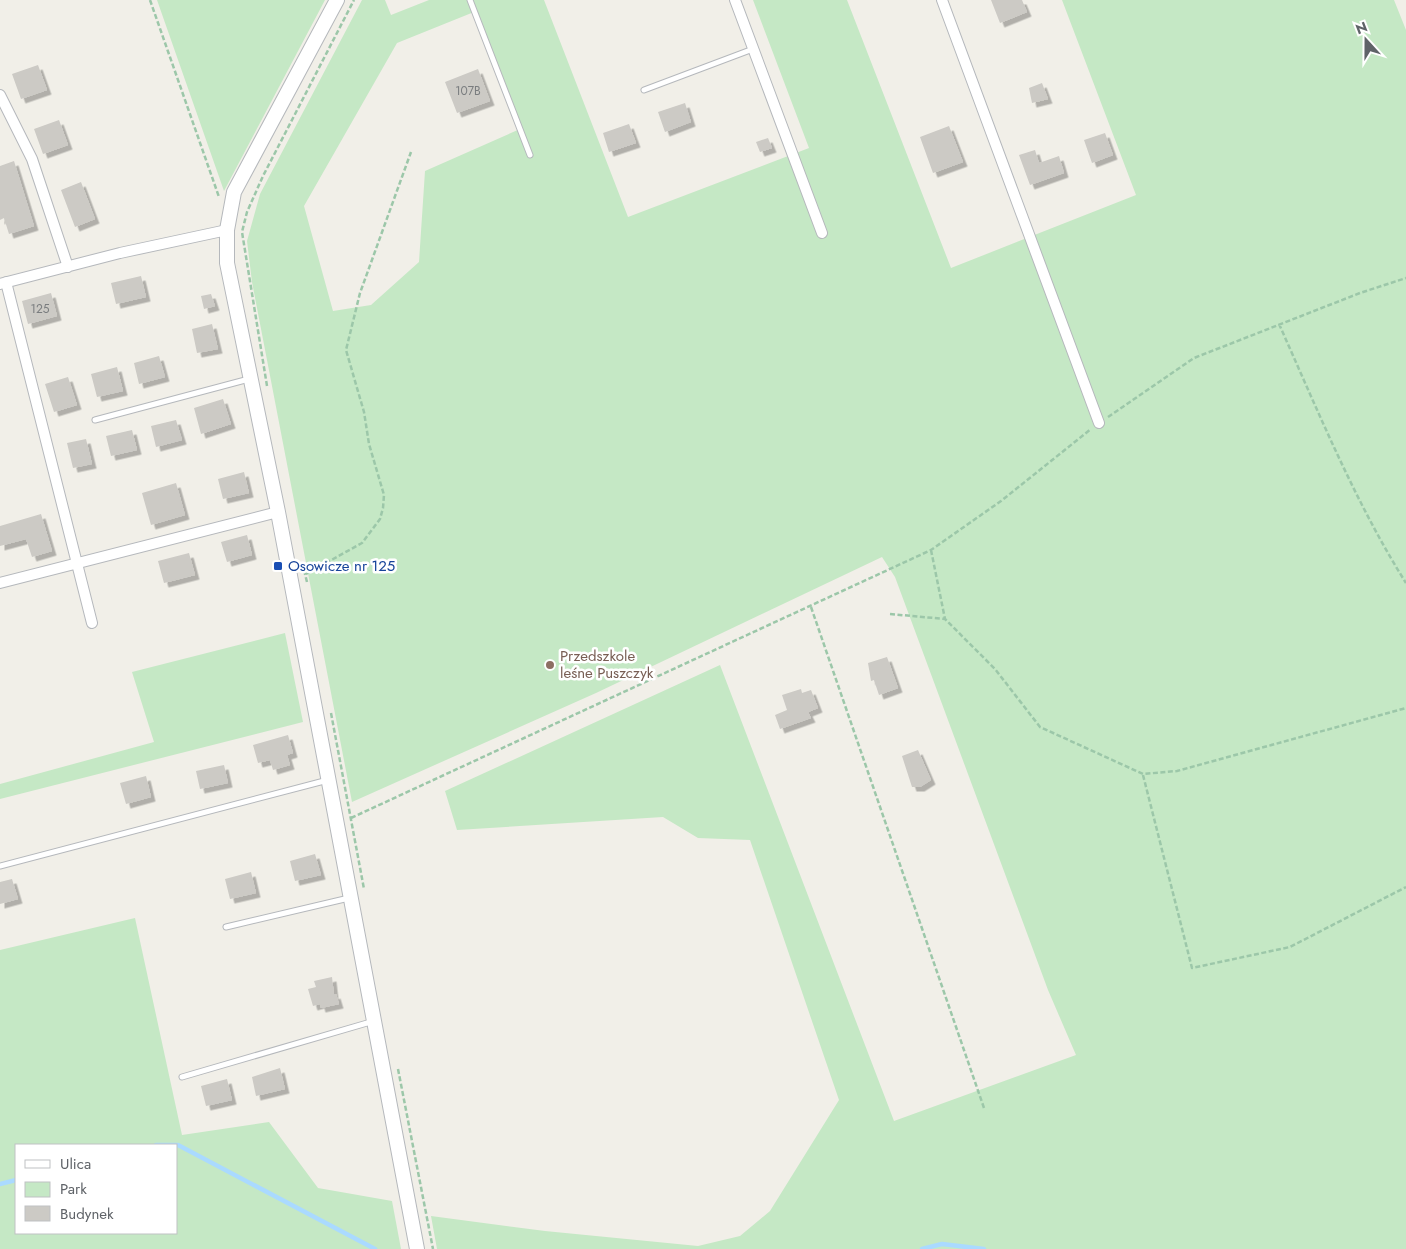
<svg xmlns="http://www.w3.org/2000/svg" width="1406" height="1249" font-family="Jost,sans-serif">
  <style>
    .green { fill: #c5e8c5; fill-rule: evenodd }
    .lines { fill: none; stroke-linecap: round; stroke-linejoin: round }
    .stream { stroke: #aadaff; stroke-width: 4.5 }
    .building { fill: #cccac5; filter: url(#shadow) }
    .service-casing { stroke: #b5b8bc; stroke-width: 7 }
    .minor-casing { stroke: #b5b8bc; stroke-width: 12 }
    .tertiary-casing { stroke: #b5b8bc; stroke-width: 16 }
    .path { stroke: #9cc7a9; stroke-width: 2.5; stroke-dasharray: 5 2.5; stroke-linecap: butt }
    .service { stroke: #fff; stroke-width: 5 }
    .minor { stroke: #fff; stroke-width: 10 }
    .tertiary { stroke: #fff; stroke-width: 14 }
    .transit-dot { fill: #1a4fb4; stroke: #fff; stroke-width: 2 }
    .education-dot { fill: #8d6e63; stroke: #fff; stroke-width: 2 }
    .labels { text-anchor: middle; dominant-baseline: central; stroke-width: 5; stroke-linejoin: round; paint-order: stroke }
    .number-label { font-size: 12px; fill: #7a7d7f }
    .transit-label { font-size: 15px; fill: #164399; stroke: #fff; text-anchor: start }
    .education-label { font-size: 15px; fill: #785e54; stroke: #fff; text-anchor: start }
  </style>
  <defs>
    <filter id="shadow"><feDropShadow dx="4.5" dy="4.5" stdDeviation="0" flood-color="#0004"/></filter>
  </defs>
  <rect width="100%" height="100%" fill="#f1efe8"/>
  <path class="green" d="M157,0H325L224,191Z
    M362,0H385L391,15L429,0H544L628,217L809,148L753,0H847L951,268L1136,195L1062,0H1394L1406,30V1249H437L431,1216L545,1231L698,1246L740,1236L770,1211L839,1100L750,840L698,838L663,817L457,830L445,791L720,665L894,1121L1076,1055L1048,990L895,577L882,557L596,693L352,802L252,282L247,241L260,194ZM474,12L520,129L425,171L419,262L371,305L333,311L304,206L397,43Z
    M285,633L303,722L0,799V784L154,742L132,672Z
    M135,918L182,1135L269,1122L318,1188L392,1201L401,1249H0V950ZM16,1145H176V1233H16Z"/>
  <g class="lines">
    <path class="stream" d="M156,1145H178L375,1249
      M0,1184L16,1180
      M922,1249L942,1244L984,1249"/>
  </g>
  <path class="building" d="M991,0H1022L1027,12L1000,23Z
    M38,65L47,90L21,99L12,74Z
    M478,69L490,101L457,113L445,82Z
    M1042,83L1048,99L1032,103L1029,88Z
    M685,103L691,122L665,132L658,112Z
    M59,120L68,145L43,154L34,129Z
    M629,124L636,143L609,152L603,133Z
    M949,126L963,162L933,173L920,137Z
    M1105,133L1113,155L1092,163L1084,140Z
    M768,138L772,148L760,152L756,142Z
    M1035,150L1039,163L1059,156L1064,173L1030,185L1019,155Z
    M14,161L34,226L9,234L4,218L0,220V166Z
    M81,182L95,219L75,227L61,190Z
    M141,276L146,297L116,304L111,283Z
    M51,293L57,316L28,324L22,301Z
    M211,294L215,306L204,309L201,296Z
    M212,324L218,349L197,353L192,329Z
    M159,356L165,377L139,384L134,363Z
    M117,367L123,391L97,397L91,374Z
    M68,377L77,405L54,412L45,384Z
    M223,399L231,424L201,434L194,408Z
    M176,420L182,440L156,447L151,426Z
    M132,430L137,450L111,456L106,436Z
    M86,439L92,464L73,468L67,443Z
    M244,472L249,493L223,499L218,479Z
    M176,483L185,515L151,525L142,493Z
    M41,514L52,551L32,557L26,539L0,546V526Z
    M247,535L252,555L227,562L221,542Z
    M189,553L195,575L164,583L158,561Z
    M887,657L898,688L879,695L874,680L871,681L868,663Z
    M801,689L802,693L811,690L818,708L808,712L811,718L780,729L775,715L787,710L782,695Z
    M288,735L293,753L287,755L290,765L273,770L270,760L258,763L253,745Z
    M918,750L931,780L920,787H912L902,756Z
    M224,765L228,783L200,789L196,771Z
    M146,776L151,797L126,804L120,783Z
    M315,854L321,875L295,881L290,861Z
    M251,872L256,893L230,899L225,879Z
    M12,879L18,899L0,904V882Z
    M332,977L334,995L336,994L339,1004L321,1008L320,1004L313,1006L308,989L316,987L314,981Z
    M280,1068L285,1089L256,1096L252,1077Z
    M227,1079L232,1100L206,1106L201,1086Z"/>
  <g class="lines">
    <defs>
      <path id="service" d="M470,0L530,155
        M644,90L753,49
        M95,420L249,379
        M0,866L328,780
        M226,927L349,898
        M182,1077L374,1021"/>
      <path id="minor" d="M735,0L822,233
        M942,0L1099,423
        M0,95L32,159L68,267
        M6,282L92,623
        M0,284L120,253L227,230
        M0,583L278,512"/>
      <path id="tertiary" d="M337,0L234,192L227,230V263L278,512L417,1249"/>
    </defs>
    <use href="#service" class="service-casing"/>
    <use href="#minor" class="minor-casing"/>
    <use href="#tertiary" class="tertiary-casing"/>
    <path class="path" d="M150,0L219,197
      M1279,324C1318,411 1355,502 1406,583
      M267,386L242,232L247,212L263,176L354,0
      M1108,417L1194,358L1360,293L1406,278
      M931,550L945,619
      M304,570L307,582
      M306,574L362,543L380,519L383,508L384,495L369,444L364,412L346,350L360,293L411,152
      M811,607L984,1108
      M890,614L945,619L995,669L1040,727L1143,774L1177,771L1406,708
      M331,713L364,889
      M1143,775L1192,968L1290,947L1406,887
      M351,818L931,550L1001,501L1091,429
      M398,1069L433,1249"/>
    <use href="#service" class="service"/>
    <use href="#minor" class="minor"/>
    <use href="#tertiary" class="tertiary"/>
  </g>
  <rect class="transit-dot" x="273" y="561" width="10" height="10" rx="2.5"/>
  <circle class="education-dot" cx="550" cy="665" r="5"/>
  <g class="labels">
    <g class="number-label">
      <text x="468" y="91">107B</text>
      <text x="40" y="309">125</text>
    </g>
    <g class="transit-label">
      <text x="288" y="566">Osowicze nr 125</text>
    </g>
    <g class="education-label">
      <text x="560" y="656">Przedszkole<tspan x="560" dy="17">leśne Puszczyk</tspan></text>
    </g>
  </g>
  <rect x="15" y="1144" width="162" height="90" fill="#ffffff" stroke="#bfc1c3"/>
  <rect x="25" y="1160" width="25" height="8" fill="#ffffff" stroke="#bfc1c3"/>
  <text x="60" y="1169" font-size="15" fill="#5f6368">Ulica</text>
  <rect x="25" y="1182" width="25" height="15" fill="#c5e8c5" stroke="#bfc1c3"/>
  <text x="60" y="1194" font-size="15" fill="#5f6368">Park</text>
  <rect x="25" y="1206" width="25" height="15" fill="#cccac5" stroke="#bfc1c3"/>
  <text x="60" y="1219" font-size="15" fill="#5f6368">Budynek</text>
  <g transform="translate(1366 40) rotate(339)" stroke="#ffffff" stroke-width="4" paint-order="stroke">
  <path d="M0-4L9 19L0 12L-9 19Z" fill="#5f6368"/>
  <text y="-8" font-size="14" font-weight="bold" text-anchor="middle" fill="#5f6368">N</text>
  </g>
</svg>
